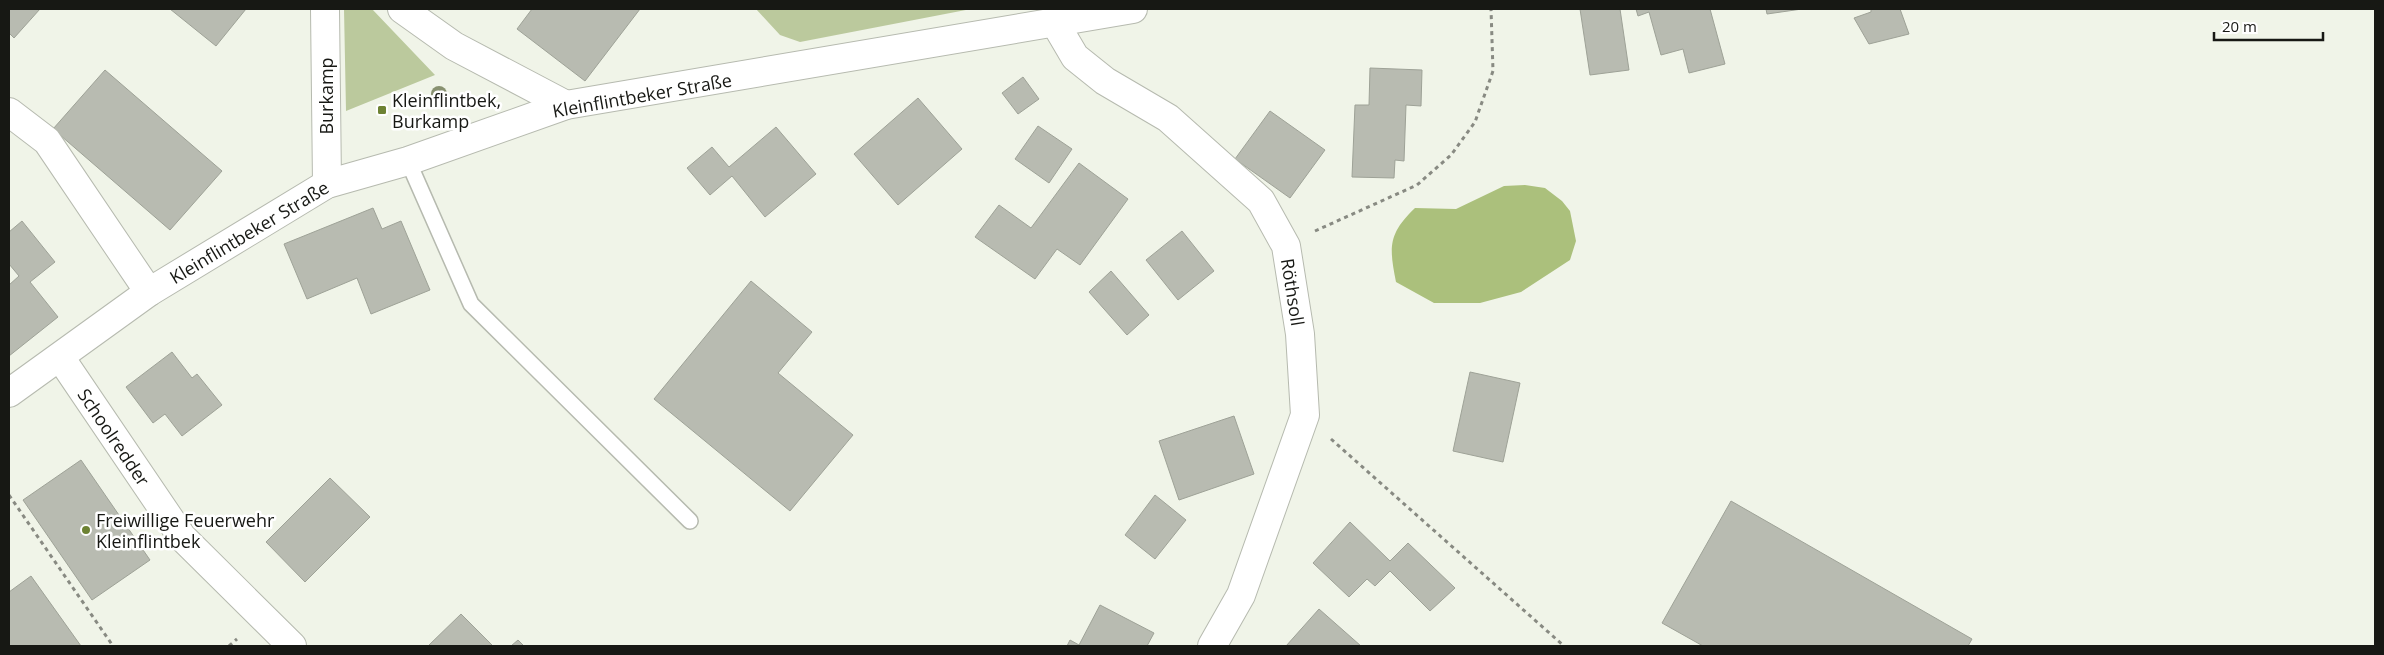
<svg xmlns="http://www.w3.org/2000/svg" width="2384" height="655" font-family="'Open Sans',sans-serif">
  <style>
    .green { fill: #bbc99d }
    .forest { fill: #abc07c }
    .building { fill: #b8bbb1; stroke: #9ea297 }
    .lines { fill: none; stroke-linecap: round; stroke-linejoin: round }
    .service-casing { stroke: #b6baaf; stroke-width: 18 }
    .minor-casing { stroke: #b6baaf; stroke-width: 30 }
    .tertiary-casing { stroke: #b6baaf; stroke-width: 30 }
    .path { stroke: #888a82; stroke-width: 3; stroke-dasharray: 4 4; stroke-linecap: butt }
    .service { stroke: #fff; stroke-width: 15 }
    .minor { stroke: #fff; stroke-width: 28 }
    .tertiary { stroke: #fff; stroke-width: 28 }
    .tree { fill: #889170 }
    .poi-dot { fill: #6d8233; stroke: #fff; stroke-width: 2 }
    .labels { text-anchor: middle; dominant-baseline: central; stroke-width: 5; stroke-linejoin: round; paint-order: stroke }
    .street-label { font-size: 18px; fill: #171814; stroke: #fff }
    .poi-label { font-size: 18px; fill: #171814; stroke: #fff; text-anchor: start }
  </style>
  <rect width="100%" height="100%" fill="#f0f4e8"/>
  <path class="green" d="M344,9H372L435,75L346,111Z
    M756,9H971L800,42L780,35Z"/>
  <path class="forest" d="M1525,185L1545,188L1562,201L1570,211L1576,241L1570,260L1521,292L1480,303H1434L1396,282C1389,247 1388,234 1415,208L1456,209L1504,186Z"/>
  <path class="building" d="M9,9H40L14,38L9,33Z
    M170,9H246L216,46Z
    M532,9H640L585,81L517,29Z
    M1580,9H1620L1629,70L1590,75Z
    M1636,9H1710L1725,64L1689,73L1683,49L1661,55L1649,12L1638,16Z
    M1766,9H1802L1767,14Z
    M1871,9H1900L1909,34L1869,44L1854,18L1871,12Z
    M1370,68L1422,70L1421,106L1406,105L1404,161L1395,160L1394,178L1352,177L1355,105H1369Z
    M105,70L222,171L170,230L53,129Z
    M1023,77L1039,99L1018,114L1002,93Z
    M918,98L962,149L898,205L854,154Z
    M1270,111L1325,150L1290,198L1235,159Z
    M1038,126L1072,149L1049,183L1015,159Z
    M776,127L816,174L765,217L732,176L710,195L687,168L712,147L729,167Z
    M1079,163L1128,199L1080,265L1057,249L1035,279L975,237L999,205L1031,228Z
    M373,208L382,229L401,221L430,290L371,314L357,278L307,299L284,244Z
    M22,221L55,262L30,282L58,317L9,356V285L19,276L9,264V232Z
    M1182,231L1214,271L1178,300L1146,260Z
    M1111,271L1149,315L1127,335L1089,292Z
    M751,281L812,332L778,373L853,435L790,511L654,399Z
    M172,352L192,378L197,374L222,405L182,436L165,414L153,423L126,387Z
    M1470,372L1520,383L1503,462L1453,451Z
    M1234,416L1254,474L1179,500L1159,441Z
    M81,460L150,560L92,600L23,500Z
    M330,478L370,517L305,582L266,542Z
    M1155,495L1186,520L1155,559L1125,535Z
    M1731,501L1972,639L1968,646H1703L1662,623Z
    M1350,522L1390,561L1408,543L1455,588L1430,611L1390,571L1375,586L1367,579L1349,597L1313,563Z
    M31,576L81,646H9V592Z
    M1100,605L1154,633L1147,646H1067L1070,640L1079,645Z
    M1319,609L1361,646H1286Z
    M461,614L493,646H428Z
    M518,640L524,646H511Z"/>
  <g class="lines">
    <defs>
      <path id="service" d="M408,161L471,304L690,521"/>
      <path id="minor" d="M325,9L327,184
        M402,9L454,46L566,105
        M1055,23L1075,57L1105,81L1168,118L1261,201L1286,246L1300,334L1305,415L1241,595L1212,646
        M9,112L47,141L149,292
        M60,357L182,537L292,646"/>
      <path id="tertiary" d="M9,393L149,292L327,184L408,161L566,105L1133,9"/>
    </defs>
    <use href="#service" class="service-casing"/>
    <use href="#minor" class="minor-casing"/>
    <use href="#tertiary" class="tertiary-casing"/>
    <path class="path" d="M1315,231L1417,185L1451,155L1475,122L1493,71L1491,9
      M1331,439L1564,646
      M9,495L113,646
      M229,646L237,639"/>
    <use href="#service" class="service"/>
    <use href="#minor" class="minor"/>
    <use href="#tertiary" class="tertiary"/>
  </g>
  <circle class="tree" cx="439" cy="94" r="8"/>
  <g class="poi-dot">
    <rect x="377" y="105" width="10" height="10" rx="2.5"/>
    <circle cx="86" cy="530" r="5"/>
  </g>
  <g class="labels">
    <g class="street-label">
      <text transform="translate(642 95) rotate(-10)">Kleinflintbeker Straße</text>
      <text transform="translate(326 96) rotate(-90)">Burkamp</text>
      <text transform="translate(249 232) rotate(-31)">Kleinflintbeker Straße</text>
      <text transform="translate(1293 292) rotate(81)">Röthsoll</text>
      <text transform="translate(114 437) rotate(56)">Schoolredder</text>
    </g>
    <g class="poi-label">
      <text x="392" y="100">Kleinflintbek,<tspan x="392" dy="21">Burkamp</tspan></text>
      <text x="96" y="520">Freiwillige Feuerwehr<tspan x="96" dy="21">Kleinflintbek</tspan></text>
    </g>
  </g>
  <rect width="2384" height="655" fill="none" stroke="#171814" stroke-width="20"/>
  <path d="M2214 32v8h109v-8" fill="none" stroke="#171814" stroke-width="2.5"/>
  <text x="2222" y="32" font-size="15" fill="#171814" stroke="#ffffff" stroke-width="4" paint-order="stroke">20 m</text>
</svg>
